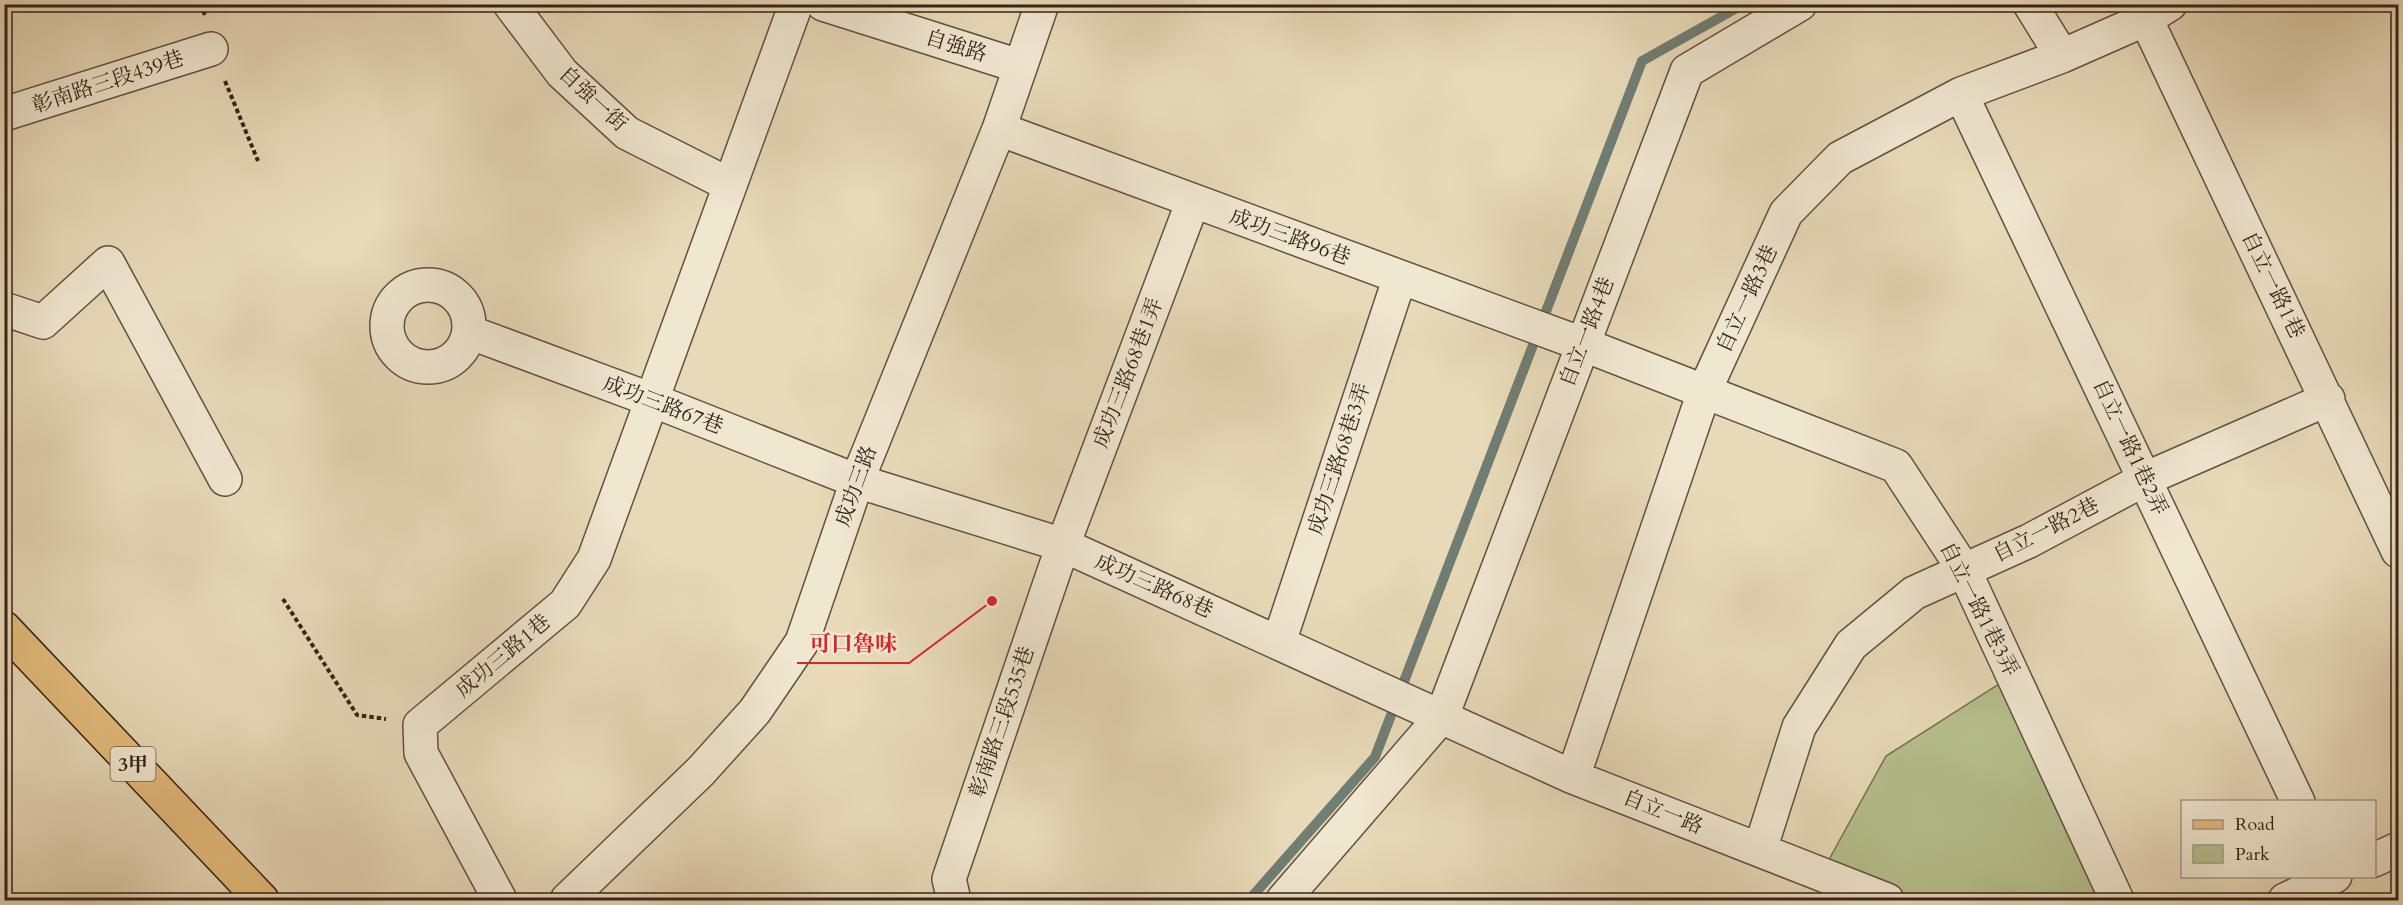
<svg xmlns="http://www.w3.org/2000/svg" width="2403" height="905" font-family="Cardo,'Noto Serif TC',serif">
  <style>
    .green { fill: #b6c08e; stroke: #767254; stroke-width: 1.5 }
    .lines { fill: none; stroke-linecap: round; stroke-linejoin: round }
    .stream { stroke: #707e74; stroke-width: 10 }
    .minor-casing { stroke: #625141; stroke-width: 36 }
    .major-casing { stroke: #362319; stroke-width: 36 }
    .path { stroke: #362319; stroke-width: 4; stroke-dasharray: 4.5 3; stroke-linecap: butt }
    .minor { stroke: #f0e7d1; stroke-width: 33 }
    .major { stroke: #e4bd7c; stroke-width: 33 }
    .labels { text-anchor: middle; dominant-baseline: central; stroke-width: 5; stroke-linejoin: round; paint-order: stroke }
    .shield { fill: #f0e7d1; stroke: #6e5e50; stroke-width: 1.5 }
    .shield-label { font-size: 20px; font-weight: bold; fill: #362319 }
    .street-label { font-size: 21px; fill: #362319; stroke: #f0e7d1 }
    .leader { fill: none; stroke: #d62828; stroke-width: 2 }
    .callout-dot { fill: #d62828; stroke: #f0e7d1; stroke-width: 2 }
    .callout-label { font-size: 22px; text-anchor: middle; font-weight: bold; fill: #d62828; stroke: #f0e7d1; stroke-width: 5; stroke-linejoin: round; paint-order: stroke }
  </style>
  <rect width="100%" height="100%" fill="#e8dab8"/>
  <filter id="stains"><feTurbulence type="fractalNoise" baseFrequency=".00333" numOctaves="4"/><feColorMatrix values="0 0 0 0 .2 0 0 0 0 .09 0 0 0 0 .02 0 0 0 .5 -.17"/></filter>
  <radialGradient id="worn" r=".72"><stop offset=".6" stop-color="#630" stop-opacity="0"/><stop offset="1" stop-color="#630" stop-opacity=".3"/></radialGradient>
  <path class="green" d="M2013,675L2117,900H1887L1821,874L1886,756Z"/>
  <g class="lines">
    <path class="stream" d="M1249,900L1375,757L1642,61L1744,4"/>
    <defs>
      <path id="minor" d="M510,4L562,73L627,133L730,185
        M823,4L1019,66
        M2030,4L2062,56
        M2146,19L2398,551
        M1961,94L2298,802
        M4,114L211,49
        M999,129L1582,344L1896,466L1964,570L2117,900
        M387 326a41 41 0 1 1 82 0a41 41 0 1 1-82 0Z
        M4,309L43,322L108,263L225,479
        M469,332L652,400L857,481L1063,545L1573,777L1887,900
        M1279,642L1400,277
        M1573,777L1704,392L1786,213L1840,158L1961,94L2062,56L2146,19L2170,4
        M1760,850L1799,727L1851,645L1914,593L2029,541L2145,479L2328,399
        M2374,860L2398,849
        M500,900L421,753L420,725L565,604L594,559L796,4
        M567,900L701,771L755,711L802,642L857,481L999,129L1042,4
        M954,900L949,879L1063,545L1193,201
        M1283,900L1442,716L1687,71L1800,4
        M2285,900L2335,876"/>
      <path id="major" d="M4,628L262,900"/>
    </defs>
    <use href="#minor" class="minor-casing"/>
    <use href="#major" class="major-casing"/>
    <path class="path" d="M200,4L205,15
      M225,81L258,161
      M283,599L357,715L386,719"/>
    <use href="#minor" class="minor"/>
    <use href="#major" class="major"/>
  </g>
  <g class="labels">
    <rect class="shield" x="110.5" y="747" width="45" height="34" rx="4.5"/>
    <g class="shield-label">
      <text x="133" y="764">3甲</text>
    </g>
    <g class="street-label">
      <text transform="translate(956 46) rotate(17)">自強路</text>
      <text transform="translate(108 82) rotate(-18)">彰南路三段439巷</text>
      <text transform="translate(593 99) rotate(43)">自強一街</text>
      <text transform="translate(1290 237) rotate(20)">成功三路96巷</text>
      <text transform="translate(2273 285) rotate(64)">自立一路1巷</text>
      <text transform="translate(1747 299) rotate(-65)">自立一路3巷</text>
      <text transform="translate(1587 332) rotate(-69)">自立一路4巷</text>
      <text transform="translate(1128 373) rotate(-69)">成功三路68巷1弄</text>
      <text transform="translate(663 405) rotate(21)">成功三路67巷</text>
      <text transform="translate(2130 447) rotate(65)">自立一路1巷2弄</text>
      <text transform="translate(1339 459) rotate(-72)">成功三路68巷3弄</text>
      <text transform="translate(856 486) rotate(-70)">成功三路</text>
      <text transform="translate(2046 530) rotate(-27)">自立一路2巷</text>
      <text transform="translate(1154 586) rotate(24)">成功三路68巷</text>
      <text transform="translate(1979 609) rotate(63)">自立一路1巷3弄</text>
      <text transform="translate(503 656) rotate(-40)">成功三路1巷</text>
      <text transform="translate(1002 722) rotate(-71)">彰南路三段535巷</text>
      <text transform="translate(1663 812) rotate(22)">自立一路</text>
    </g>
  </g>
  <path class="leader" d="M992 601L909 663H797"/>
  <circle class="callout-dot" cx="992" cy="601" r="6"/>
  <g class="callout-label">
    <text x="853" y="651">可口魯味</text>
  </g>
  <rect width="2403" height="905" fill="none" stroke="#e8dab8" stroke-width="24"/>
  <rect x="6" y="6" width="2391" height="893" fill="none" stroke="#362319" stroke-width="3"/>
  <rect x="12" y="12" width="2379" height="881" fill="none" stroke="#362319" stroke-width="1.5"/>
  <rect x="2181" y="800" width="195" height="78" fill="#f0e7d1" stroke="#a69987" stroke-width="1.5"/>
  <rect x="2193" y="820" width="30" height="9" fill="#e4bd7c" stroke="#a69987" stroke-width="1.5"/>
  <text x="2235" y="830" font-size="18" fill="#362319">Road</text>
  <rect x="2193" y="845" width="30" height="18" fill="#b6c08e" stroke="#a69987" stroke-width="1.5"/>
  <text x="2235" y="860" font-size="18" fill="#362319">Park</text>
  <rect width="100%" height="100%" filter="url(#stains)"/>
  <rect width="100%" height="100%" fill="url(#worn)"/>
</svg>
